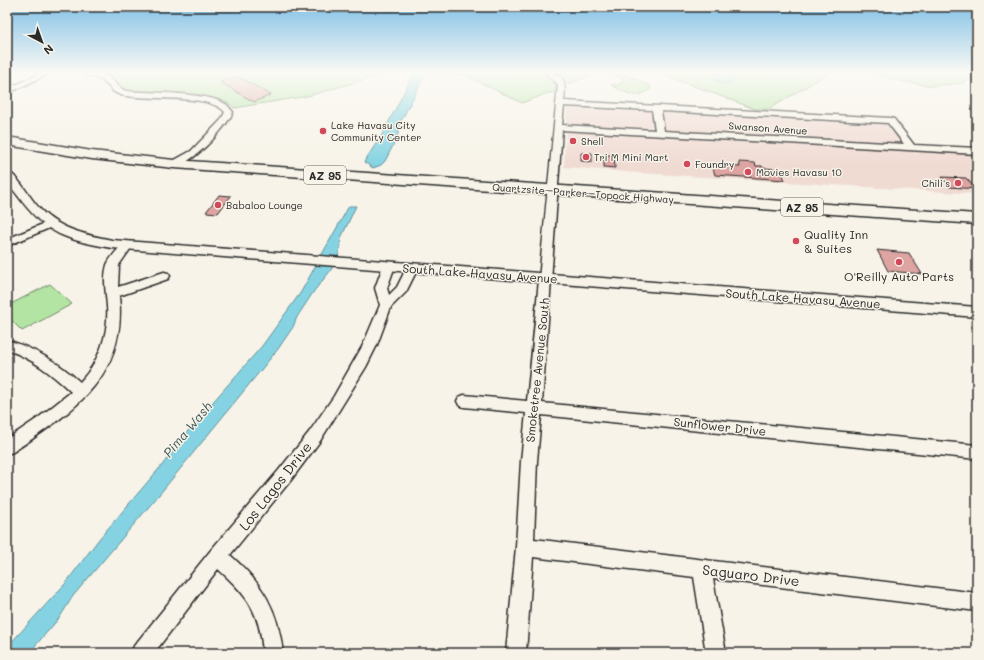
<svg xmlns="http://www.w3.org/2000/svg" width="984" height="660" font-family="Mali,sans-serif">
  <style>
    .built { fill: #f0dbd3 }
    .green { fill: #b4e4a4; stroke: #708868 }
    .water { fill: #85d3e2; stroke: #619099 }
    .building { fill: #dea4a1; stroke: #2b2b2b }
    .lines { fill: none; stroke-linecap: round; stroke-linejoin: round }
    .minor-casing { stroke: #2b2b2b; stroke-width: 3 }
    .major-casing { stroke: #2b2b2b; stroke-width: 3 }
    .highway-casing { stroke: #2b2b2b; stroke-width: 3 }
    .minor { fill: #f7f3e8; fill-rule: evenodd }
    .major { fill: #f7f3e8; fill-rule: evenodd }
    .highway { fill: #f7f3e8; fill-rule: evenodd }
    .poi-dot { fill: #d1495b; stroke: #f7f3e8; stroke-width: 1.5 }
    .labels { text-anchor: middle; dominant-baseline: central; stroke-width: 3; stroke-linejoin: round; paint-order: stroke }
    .far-poi-label { font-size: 10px; fill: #2b2b2b; stroke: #f7f3e8; text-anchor: start }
    .far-street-label { font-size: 10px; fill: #2b2b2b; stroke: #f7f3e8 }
    .shield { fill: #f7f3e8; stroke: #686764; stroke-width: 1 }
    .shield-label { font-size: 11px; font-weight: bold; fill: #2b2b2b }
    .poi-label { font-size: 12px; fill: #2b2b2b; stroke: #f7f3e8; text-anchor: start }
    .street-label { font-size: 12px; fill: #2b2b2b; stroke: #f7f3e8 }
    .water-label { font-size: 13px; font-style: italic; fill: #425559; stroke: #f7f3e8 }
    .near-street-label { font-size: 14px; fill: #2b2b2b; stroke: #f7f3e8 }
  </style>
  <rect width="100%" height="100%" fill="#f7f3e8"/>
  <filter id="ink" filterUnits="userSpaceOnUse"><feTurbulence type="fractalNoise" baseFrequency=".025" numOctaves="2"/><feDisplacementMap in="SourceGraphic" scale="8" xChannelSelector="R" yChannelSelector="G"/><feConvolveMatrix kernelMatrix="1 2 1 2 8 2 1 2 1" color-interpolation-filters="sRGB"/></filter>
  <g filter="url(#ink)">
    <path class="built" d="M567,106L887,123L908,151L977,154V194L638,173L564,167Z"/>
    <path class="green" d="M118,73H387L308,96L234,108C223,91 150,94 128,91L122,89L108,75Z
      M408,73H540L556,85L555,93H548L522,103L465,75Z
      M551,73H597L571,83H564Z
      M610,73C624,73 637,79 650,86L651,89C633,101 628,93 611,85L619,84L625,80Z
      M659,73H829L769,109H755Z
      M868,73H977V80H962L964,83L931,86L896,80Z
      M50,284L72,304L22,331L7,316V306Z"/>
    <path class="water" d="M414,73H426L401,121L397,138L385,161L381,165L373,168L364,162L383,133Z
      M707,73H730L733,78L731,82C722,86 713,79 707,73Z
      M349,206H356L341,238L339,254L331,270L314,291L297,317L293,327L278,349L158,496L73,596L60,617L29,653H7V647L65,584L99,539L163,464L191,427L262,346L301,292Z"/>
    <path class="building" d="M237,76L271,95L254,102L220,82Z
      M581,153H592V162L581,161Z
      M606,155H614L615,168L604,167V158H606Z
      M739,162L755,163L756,166H762L763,168L780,169L785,180L715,175L712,165L740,167Z
      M942,177L966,178L976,189L949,187Z
      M219,195L231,196L218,213L206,212Z
      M877,250L909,253L922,274L888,271Z"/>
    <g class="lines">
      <defs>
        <path id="minor" d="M41,73H50L7,94V89Z
          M82,73C90,72 101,73 108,77C115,81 118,88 126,91C148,93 211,92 227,105C229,107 231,110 233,112C227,127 188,170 171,166L169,164L171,162L191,151L221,120L225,112C209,93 146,101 121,95L114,92L102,80Z
          M545,73C566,73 566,84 564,101L891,118L894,119L914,145L977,148V154L562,130L542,403L977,445V459L541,415L537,461L534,539L977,593V611L713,579L726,653H706L694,577L533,557L526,653H506L516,547L521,461L526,413L464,407L459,405L457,401L459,397L464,395L527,401C538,296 547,189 558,85L555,81ZM564,106L652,110L655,130L562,125ZM661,111L888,123L904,144L664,131Z
          M50,221L55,224L54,226L7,246V239Z
          M127,242L131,243L133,245L119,265L118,287L164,272L168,273L170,276L168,279L119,296C128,377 72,412 13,452L7,454V439L38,418L71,392C52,374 32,358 7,350V340C36,349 58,362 80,382C99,362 109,334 107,306C106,293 103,278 107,265C110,257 118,250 123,243Z
          M389,262L393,263L395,266L387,288L389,295L397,287L408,265H416L418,268L406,292L391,307L377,345L366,367L320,441L291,480L230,555C263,584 278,609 283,653H263C260,612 248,596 218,569L154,653H131L134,646L211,550L279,470L310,431L334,396L363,345L380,305L375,288L383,266L385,263Z"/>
        <path id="major" d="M7,172L11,173L15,177C25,187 31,200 41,210C59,229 86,235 112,240L977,307V317L112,248C67,240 46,235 18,196C11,186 7,186 7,172Z"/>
        <path id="highway" d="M7,137L92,151L174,160L977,214V224L174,168L92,159L7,145Z"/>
      </defs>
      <use href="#minor" class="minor-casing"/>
      <use href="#major" class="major-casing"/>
      <use href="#highway" class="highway-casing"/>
      <use href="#minor" class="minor"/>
      <use href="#major" class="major"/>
      <use href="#highway" class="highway"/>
    </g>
  </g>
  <linearGradient id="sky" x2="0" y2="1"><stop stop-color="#80c0e6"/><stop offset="0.44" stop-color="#fbfaf5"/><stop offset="1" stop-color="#fbfaf5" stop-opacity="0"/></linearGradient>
  <rect width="984" height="165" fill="url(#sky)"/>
  <g class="poi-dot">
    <circle cx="323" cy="131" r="4"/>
    <circle cx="573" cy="141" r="4"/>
    <circle cx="586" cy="157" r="4"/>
    <circle cx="687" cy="164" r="4"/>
    <circle cx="748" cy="172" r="4"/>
    <circle cx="958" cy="183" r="4"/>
    <circle cx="218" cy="205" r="4"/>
    <circle cx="796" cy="241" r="4"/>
    <circle cx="899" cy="262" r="4"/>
  </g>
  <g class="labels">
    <g class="far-poi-label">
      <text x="331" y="125">Lake Havasu City<tspan x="331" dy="12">Community Center</tspan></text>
      <text x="581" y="141">Shell</text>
      <text x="594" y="157">Tri M Mini Mart</text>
      <text x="695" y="164">Foundry</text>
      <text x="756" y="172">Movies Havasu 10</text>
      <text x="950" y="183" text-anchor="end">Chili's</text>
      <text x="226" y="205">Babaloo Lounge</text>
    </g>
    <g class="far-street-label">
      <text transform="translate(768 128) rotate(4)">Swanson Avenue</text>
      <text transform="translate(583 193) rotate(4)">Quartzsite–Parker–Topock Highway</text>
    </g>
    <g class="shield">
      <rect x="304" y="166" width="42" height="18" rx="3"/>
      <rect x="781" y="198" width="42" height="18" rx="3"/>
    </g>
    <g class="shield-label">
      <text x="325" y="175">AZ 95</text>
      <text x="802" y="207">AZ 95</text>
    </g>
    <g class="poi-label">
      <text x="804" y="234">Quality Inn<tspan x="804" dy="14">&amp; Suites</tspan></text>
      <text x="899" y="276" text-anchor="middle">O'Reilly Auto Parts</text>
    </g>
    <g class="street-label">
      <text transform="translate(480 273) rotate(4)">South Lake Havasu Avenue</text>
      <text transform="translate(803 298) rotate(4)">South Lake Havasu Avenue</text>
      <text transform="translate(537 370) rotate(-84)">Smoketree Avenue South</text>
      <text transform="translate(720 426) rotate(6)">Sunflower Drive</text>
    </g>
    <g class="water-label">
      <text transform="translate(187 429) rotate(-50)">Pima Wash</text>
    </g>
    <g class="near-street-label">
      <text transform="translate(275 486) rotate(-52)">Los Lagos Drive</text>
      <text transform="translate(751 575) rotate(7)">Saguaro Drive</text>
    </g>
  </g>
  <rect width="984" height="660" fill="none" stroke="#f7f3e8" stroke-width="24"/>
  <rect x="12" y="12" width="960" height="636" fill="none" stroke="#2b2b2b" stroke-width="1.5" filter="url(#ink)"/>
  <g transform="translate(42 42) rotate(139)" stroke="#f7f3e8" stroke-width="3" paint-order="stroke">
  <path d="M0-3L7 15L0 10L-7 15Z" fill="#2b2b2b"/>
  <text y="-6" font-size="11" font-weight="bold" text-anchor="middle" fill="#2b2b2b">N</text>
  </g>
</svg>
